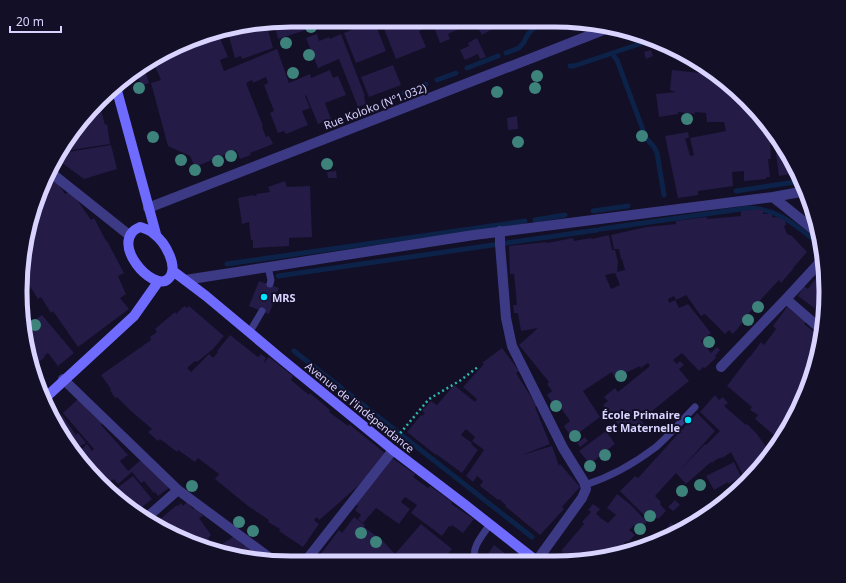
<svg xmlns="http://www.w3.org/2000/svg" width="846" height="583" font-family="'Noto Sans',sans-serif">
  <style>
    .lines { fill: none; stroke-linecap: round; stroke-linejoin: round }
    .stream { stroke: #0c2248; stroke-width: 5 }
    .building { fill: #241b47; fill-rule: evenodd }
    .path { stroke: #2fb8b0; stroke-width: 2.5; stroke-dasharray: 2 3; stroke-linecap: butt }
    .service { stroke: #3d3a85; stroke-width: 7 }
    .minor { stroke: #3d3a85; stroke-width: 10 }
    .secondary { stroke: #6f6bff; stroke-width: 10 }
    .tree { fill: #3d827b }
    .poi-dot { fill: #00e5ff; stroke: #130f26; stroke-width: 1.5 }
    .labels { text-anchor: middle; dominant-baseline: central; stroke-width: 4; stroke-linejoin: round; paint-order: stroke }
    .street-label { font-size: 11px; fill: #d9d4ff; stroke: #130f26 }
    .poi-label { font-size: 11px; font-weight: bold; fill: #d9d4ff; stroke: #130f26; text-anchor: start }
    .rim { fill: none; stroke: #d9d4ff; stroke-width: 5 }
  </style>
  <rect width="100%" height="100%" fill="#130f26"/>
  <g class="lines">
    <path class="stream" d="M537,25L541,24
      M506,53L519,48L524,42L528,34L534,28
      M613,55L617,60L646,138L654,147L657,153L664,195
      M570,66H574L648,41
      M467,68L498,56
      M437,80L456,73
      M404,93L426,84
      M736,191L802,181
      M593,211L628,206
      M535,220L565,215
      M601,229L748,208C779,208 798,228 821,245
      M227,264L525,221
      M278,276L597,230
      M294,351L532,537"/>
  </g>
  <path class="building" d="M292,20H313L315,27L278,39L274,22Z
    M336,21H352L353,22L338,27Z
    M374,21L386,51L356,63L344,33Z
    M381,21L430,22L431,26L419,31L426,47L396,59Z
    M432,22L468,23L460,26L461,28L448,34L450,39L440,43Z
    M266,23L273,48L242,59L241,56L235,58L227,30L240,27Z
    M475,23H503L482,35Z
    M217,31L228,57L220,60L224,71L277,49L289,83L310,74L311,78L330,70L333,78L338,76L346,95L325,103L331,119L318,124L306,95L305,96L310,108L302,111L308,125L286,134L284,131L278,133L270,113L274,111L264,85L268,83L266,77L253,83L252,80L246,83L263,126L262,127L266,137L269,136L273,144L250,153L251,155L240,159L236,150L195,167L190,156L168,146L151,83L161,80L152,60Z
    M317,34L319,41L329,37L330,39L341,34L365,96L364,97L366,104L358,107L339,59L318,68L306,38Z
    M477,38L486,57L480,59L478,54L465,60L460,50L469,46L468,43Z
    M651,50L653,56L646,59L644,52Z
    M143,65L149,83L141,86L136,70Z
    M393,65L401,85L369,97L361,77Z
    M672,70L709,74V71L747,100L754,108V115L756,114V111L771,130L772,140H770L771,159H768L770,177H766V179L744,181V171L732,172L733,186L698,191V195L678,198L665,136L688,132L689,138H685L690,156L694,155L690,138L726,131L724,122H707L706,113L695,112V114L678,112V114L659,117L656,94L676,92L670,90Z
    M99,102L105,125L107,124L110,144L71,150L70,141L87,113Z
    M517,116L518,129L508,130L507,118Z
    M775,135L780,141L797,173L779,176L775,147Z
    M111,145L117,169L84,179L58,160L62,153Z
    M336,171L337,178H328L327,172Z
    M49,175L53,176L65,194L71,191L91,220L94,218L106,241H107L124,273L118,276L126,294L120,298L129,309L78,347L53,311L51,313L41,297L38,299L29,285L25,287L23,284L22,256L41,187Z
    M285,181L287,187L310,186L312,237L289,238V246L253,248V240H251L249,222L242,224L238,198L253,195L254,196H257L256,194L270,192L268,187Z
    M763,209V214H772V217L781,218L780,219L785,220L786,225L784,226L787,234L792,236L807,252L793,268V269L781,283L779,280L764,296L744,319L745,320L733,334L729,330L725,334L705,314L701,316L686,295L676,300L674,296L668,299L669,303L675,300L679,308L688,304L711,333L701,341L711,353L717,347L720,350L715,356L716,358L705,368L703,367L699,371L682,353L673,360L677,364L680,361L684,365L679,369L689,381L641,420L644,424L633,433L629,428L624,432L603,405L608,401L604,397L615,388L618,392L650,366L648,363L641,368L640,366L615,378L612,372L583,391L600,417L572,438L564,426L570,421L556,401L553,404L547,395L552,391L547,384L549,382L519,345L538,328L521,331L518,313H514L513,305H517L514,274H510L509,246L547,242V243L573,238L574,241L591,238L592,239L609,235L612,250H615L618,262L617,272L625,270L622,259H621L619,249H614L611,235L646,227L676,224V221L707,217V219L741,216V211ZM615,273L620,285L611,289L605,275Z
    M823,265L826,292L824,315L798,296L804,286L808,289L816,278L813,274Z
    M259,281L279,288L269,314L249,306Z
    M185,306L187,308L189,306L224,336L213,349L197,362L195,361L187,368L191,372L209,354L213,358L218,352L217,351L230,335L258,357L261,354L266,358L264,362V363L269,357L293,376L291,380L309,395L310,393L330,410L329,412L348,426L349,424L386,454L359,485L332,509L319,520L317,517L314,520L319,524L303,547L279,531L280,529L268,522L269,520L248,506L215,479L219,474L198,458L195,462L178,450L177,452L160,439L158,441L148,432L152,429L131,411L117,397L115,398L110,390L111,389L101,375L151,340L150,337L157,332L155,329L175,312L176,314L183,307H184Z
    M787,307L806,322L804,324L818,335L816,338L821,342L805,396L782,440L780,438L775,444L770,439L774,435L755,419L758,415L750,410L752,407L727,386L749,357H750L761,342L764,345L776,329L773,326Z
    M42,315L74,353L58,366L48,353L44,356L45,357L33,367L26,346L30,343L25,337V328L27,326L25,324L29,321L30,323Z
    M502,348L519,371L516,373L537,406L535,407L550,444L522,455L552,446L559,466L560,464L580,487L562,507L564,509L540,535L505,506L506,505L499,499L498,500L480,486L483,481L477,476L473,482L466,476L484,450L472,441L475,437L466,429L461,435L472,443L471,444L478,450L462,473L436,454V455L407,432L421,415L422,416L425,413L422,411L431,401L437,405L454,385L475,402L477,399L463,387L484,364L482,363Z
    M715,395L719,400L723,397L728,403L724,406L746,425L747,424L757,434L771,454L758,470L744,477L731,452L724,457L717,459L712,463L711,462L686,484L676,473L655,496L661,502L660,504L666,511L658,519L651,513L647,518L620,491L635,476L638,478L697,413L715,431L680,470L705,444L706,445L720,431L700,412Z
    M79,398L105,422L101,425L128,455L120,461L128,471L142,459L169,488L158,496L155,492L154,493L144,481L141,483L132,472L118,484L114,479L108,484L113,489L110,492L99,483L77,453L87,444L92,451L94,449L63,413Z
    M62,415L76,435L78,433L86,443L75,449L55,421Z
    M606,431L615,444L590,464L579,451Z
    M585,437L588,441L580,447L577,443Z
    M392,458L415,474L413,477L428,488L430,486L452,502L451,504L474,519L463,533L452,525L451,527L449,526L442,536L411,513L417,505L405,497L401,502L410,509L399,524L376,508L363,523L358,519L361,515L355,510L358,506L355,503L377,473L380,475Z
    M734,462L741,477L729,484L728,482L714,490L706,476Z
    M133,476L152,499L135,513L117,498L112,492Z
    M617,494L631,505L647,522L639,529L634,525L629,530L635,535L628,542L626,541L615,553L616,555L607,558H570L561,551L584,524L582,522L591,512L588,510L593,504L600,509L596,514L599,516V517L608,523L616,515L607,508Z
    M675,500L680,505L673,511L668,507Z
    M187,502L193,509L196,507L203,516L199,518L211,535L208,538L211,543L204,547L187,542L154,524L177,505L178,506L181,503L183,506Z
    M354,517L365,525L364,527L383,541L395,554L421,524L452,549L442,561L321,563L317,559L339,530L342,533Z
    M677,522L686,527L675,535L665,538L670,532L666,529L671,523L674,526Z
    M655,534L659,540L640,547L647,537L652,541L653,540L652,537Z
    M234,536L244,546L246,545L254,554L257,551L265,559L264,560L238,558L214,550Z
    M494,545L511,558L510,559L484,560Z"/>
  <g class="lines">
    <path class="path" d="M397,437L429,399L461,380L479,366"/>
    <path class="service" d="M268,267L271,280L270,284
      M249,333L262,311
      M585,485C610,477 635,463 656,447C670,435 682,420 695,407
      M475,560C471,547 483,535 490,524"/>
    <path class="minor" d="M50,172L129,235
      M773,197L819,234
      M148,208L611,27
      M500,231V244L506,318L512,346L563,448L584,482L586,489L582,498L538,559
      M185,280L474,235L773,197L806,191
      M786,299L822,330
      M721,367L786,299L823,259
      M63,379L178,490L274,561
      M145,519L178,490
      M304,563L393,450"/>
    <path class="secondary" d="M116,87L156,234
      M140,227C146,229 150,230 154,234C165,242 180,268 168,279C153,293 107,241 140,227Z
      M173,271L206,296L279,357L393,450L464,504L534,559
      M44,399L134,316L158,282"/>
  </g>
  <g class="tree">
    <circle cx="311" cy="27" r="6"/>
    <circle cx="286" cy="43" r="6"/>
    <circle cx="309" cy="55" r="6"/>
    <circle cx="293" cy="73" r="6"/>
    <circle cx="537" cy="76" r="6"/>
    <circle cx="139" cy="88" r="6"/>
    <circle cx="535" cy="88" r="6"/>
    <circle cx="497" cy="92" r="6"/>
    <circle cx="687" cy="119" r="6"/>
    <circle cx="642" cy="136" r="6"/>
    <circle cx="153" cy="137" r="6"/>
    <circle cx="518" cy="142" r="6"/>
    <circle cx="231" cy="156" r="6"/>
    <circle cx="181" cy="160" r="6"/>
    <circle cx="218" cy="161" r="6"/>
    <circle cx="327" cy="164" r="6"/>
    <circle cx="195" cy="170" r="6"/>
    <circle cx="758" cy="307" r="6"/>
    <circle cx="748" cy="320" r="6"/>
    <circle cx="35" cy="325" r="6"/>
    <circle cx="709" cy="342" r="6"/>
    <circle cx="621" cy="376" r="6"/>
    <circle cx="556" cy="406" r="6"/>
    <circle cx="575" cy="436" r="6"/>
    <circle cx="605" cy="455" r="6"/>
    <circle cx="590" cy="466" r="6"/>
    <circle cx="700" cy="485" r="6"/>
    <circle cx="192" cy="486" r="6"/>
    <circle cx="682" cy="491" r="6"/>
    <circle cx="650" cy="516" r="6"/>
    <circle cx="239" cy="522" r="6"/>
    <circle cx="640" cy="529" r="6"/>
    <circle cx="253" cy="531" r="6"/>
    <circle cx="361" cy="533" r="6"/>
    <circle cx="376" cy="542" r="6"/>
  </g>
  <g class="poi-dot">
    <circle cx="264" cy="297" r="4"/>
    <circle cx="688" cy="420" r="4"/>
  </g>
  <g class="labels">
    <g class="street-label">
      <text transform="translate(375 106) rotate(-21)">Rue Koloko (N°1.032)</text>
      <text transform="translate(360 407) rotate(39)">Avenue de l'indépendance</text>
    </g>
    <g class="poi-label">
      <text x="272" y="297">MRS</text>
      <text x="680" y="414" text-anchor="end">École Primaire<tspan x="680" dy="13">et Maternelle</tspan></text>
    </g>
  </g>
  <path d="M0 0H846V583H0ZM291 27H555A264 264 0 0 1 819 291V292A264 264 0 0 1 555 556H291A264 264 0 0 1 27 292V291A264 264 0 0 1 291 27Z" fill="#130f26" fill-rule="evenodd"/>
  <path class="rim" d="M291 27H555A264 264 0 0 1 819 291V292A264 264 0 0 1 555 556H291A264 264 0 0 1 27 292V291A264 264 0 0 1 291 27Z"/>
  <path d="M10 26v6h51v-6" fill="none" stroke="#d9d4ff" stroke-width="2"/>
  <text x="16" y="26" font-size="12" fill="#d9d4ff" stroke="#130f26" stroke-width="3" paint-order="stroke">20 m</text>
</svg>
